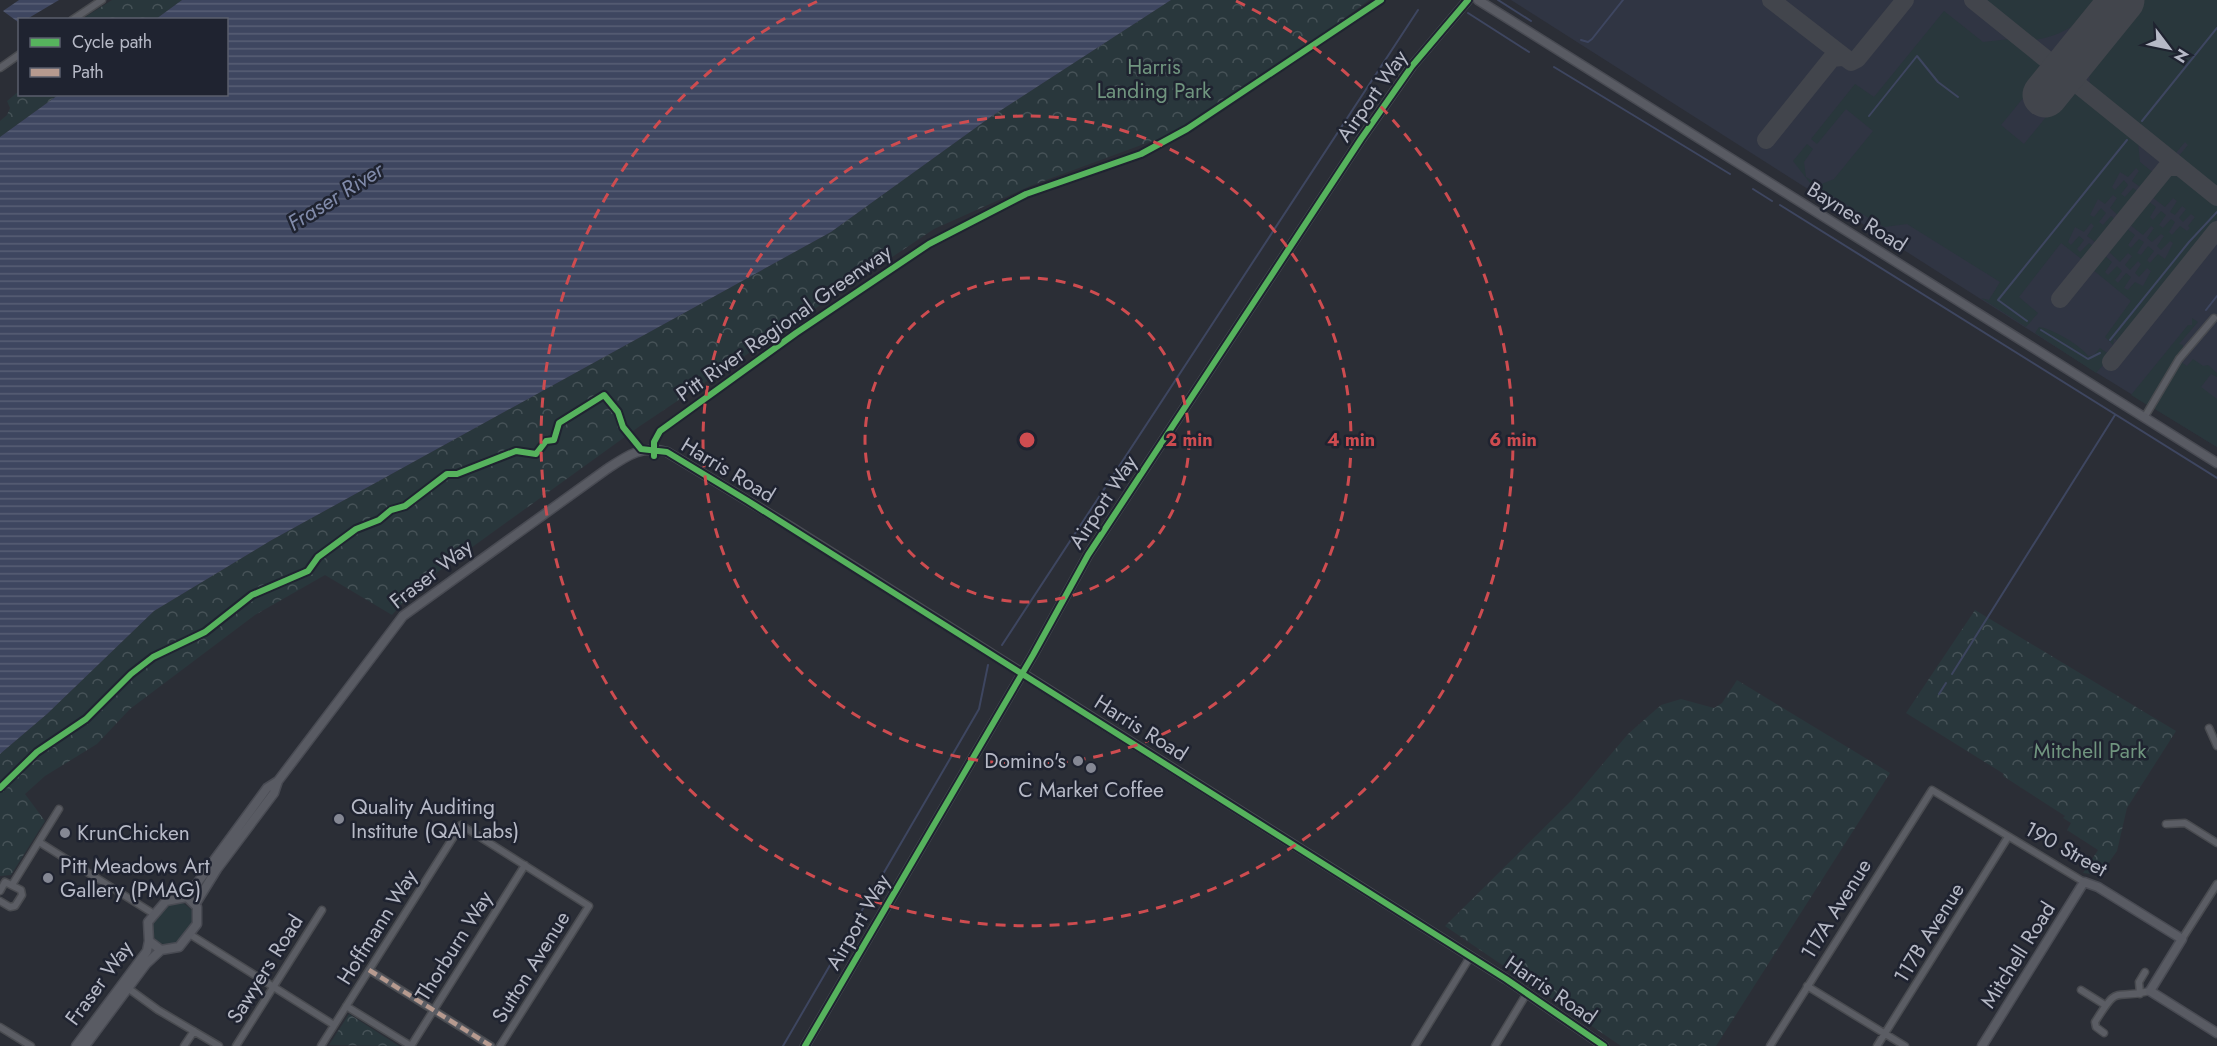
<svg xmlns="http://www.w3.org/2000/svg" width="2217" height="1046" font-family="Jost,sans-serif">
  <style>
    .airport { fill: #303543 }
    .grass { fill: #29373c }
    .forest { fill: url(#forest-crowns) }
    .water { fill: url(#water-rules) }
    .lines { fill: none; stroke-linecap: round; stroke-linejoin: round }
    .stream { stroke: #3e4660; stroke-width: 2 }
    .taxiway { stroke: #42454c; stroke-width: 18 }
    .runway { stroke: #42454c; stroke-width: 45 }
    .street-casing { stroke: #494b50; stroke-width: 9 }
    .secondary-casing { stroke: #494b53; stroke-width: 11 }
    .street { stroke: #5b5d64; stroke-width: 6 }
    .secondary { stroke: #595b63; stroke-width: 8 }
    .quiet { stroke: #b69a8f; stroke-width: 4.5; stroke-dasharray: 9 4.5; stroke-linecap: butt }
    .cycleway-casing { stroke: #1f2330; stroke-width: 10 }
    .cycleway { stroke: #56b35d; stroke-width: 6 }
    .ring { fill: none; stroke: #ce4c50; stroke-width: 3; stroke-dasharray: 10 8 }
    .poi-dot { fill: #858894; stroke: #1f2330; stroke-width: 2 }
    .labels { text-anchor: middle; dominant-baseline: central; stroke-width: 5; stroke-linejoin: round; paint-order: stroke }
    .park-label { font-size: 21px; fill: #70957f; stroke: #1f2330 }
    .street-label { font-size: 21px; fill: #b6b9c6; stroke: #1f2330 }
    .poi-label { font-size: 21px; fill: #b6b9c6; stroke: #1f2330; text-anchor: start }
    .water-label { font-size: 22px; font-style: italic; fill: #818baa; stroke: #1f2330 }
    .centre { fill: #ce4c50; stroke: #1f2330; stroke-width: 3 }
    .ring-label { font-size: 18px; text-anchor: middle; font-weight: bold; fill: #ce4c50; stroke: #1f2330; stroke-width: 5; stroke-linejoin: round; paint-order: stroke }
  </style>
  <defs>
    <pattern id="forest-crowns" width="20" height="18" patternUnits="userSpaceOnUse" patternTransform="scale(1.5)"><rect width="20" height="18" fill="#29373c"/><path d="M2 6a3 3 0 1 1 6 0M12 15a3 3 0 1 1 6 0" fill="none" stroke="#465257"/></pattern>
    <pattern id="water-rules" width="6" height="5" patternUnits="userSpaceOnUse" patternTransform="scale(1.5)"><rect width="6" height="5" fill="#3e4660"/><path d="M0 2.5h6" fill="none" stroke="#585f75"/></pattern>
  </defs>
  <rect width="100%" height="100%" fill="#2b2e36"/>
  <path class="airport" d="M1511,0H2217V447L2097,373Z"/>
  <path class="grass" d="M1985,0H2102C2085,21 2062,36 2035,40Z
    M2141,0H2217V188L2178,157L2188,145L2185,142L2175,154L2090,85L2089,65Z
    M1944,11L1983,42L2010,39L2047,69L2001,125L2024,144L2069,89L2138,142L2140,162L2155,174L2143,189L2132,181L2139,171L2136,168L2128,177L2120,172L2112,187L2115,190L2124,180L2128,185L2121,194L2125,197L2133,188L2140,193L2120,217L2110,208L2117,198L2113,195L2105,204L2098,199L2090,215L2094,217L2101,208L2106,213L2099,222L2103,225L2111,216L2117,221L2098,244L2087,236L2094,226L2091,223L2084,232L2075,227L2068,242L2071,245L2079,236L2084,240L2077,249L2080,252L2089,243L2095,248L2084,261L2061,243L2019,297L2038,313L2026,327L1981,298L1989,300L2000,282L1907,224L1884,227L1810,183L1793,161L1807,144L1813,149L1804,162L1806,177L1819,185L1834,179L1873,131L1846,109L1817,144L1811,139L1855,84L1874,97Z
    M2172,171L2217,206V219L2118,341L2114,338L2113,345L2105,337L2131,301L2092,269L2104,255L2112,262L2105,272L2108,275L2117,266L2122,271L2115,280L2118,283L2126,273L2131,277L2124,288L2128,290L2135,282L2143,286L2151,271L2147,268L2139,277L2135,273L2141,264L2138,261L2130,270L2125,265L2132,256L2128,253L2120,262L2107,250L2126,228L2135,235L2128,245L2131,248L2139,239L2144,242L2137,253L2141,255L2148,246L2154,251L2147,260L2150,263L2158,254L2165,259L2173,243L2170,241L2161,250L2157,246L2164,236L2161,234L2152,242L2147,238L2154,228L2151,226L2143,235L2129,224L2148,201L2156,207L2150,217L2153,220L2161,211L2166,215L2159,225L2163,228L2171,219L2175,222L2169,232L2172,235L2180,226L2187,231L2190,228L2188,226L2195,217L2191,214L2183,222L2179,218L2186,209L2182,206L2175,215L2170,212L2177,201L2173,198L2165,207L2152,197Z
    M2192,318L2198,322L2179,344L2183,345V348L2147,405L2131,395L2188,325H2192Z
    M2039,327C2051,328 2082,346 2088,356L2094,355L2100,348L2111,356L2096,373L2035,333Z
    M2193,359L2203,366L2208,365L2217,373V377L2211,374L2201,387L2217,399V447L2153,408L2181,362L2187,366Z
    M182,902L192,910L194,921C189,928 184,940 176,944C172,946 167,946 163,944C136,934 162,898 182,902Z"/>
  <path class="forest" d="M112,0H182L156,19H82Z
    M1171,0H1369L1307,46L1174,133L1030,186L934,229L640,426L417,587L392,615L325,575L255,615L130,709L97,744L45,776L25,794L45,821L11,875L0,876V754L47,714L154,611L270,541L831,232L992,116Z
    M19,91L20,94L58,95L0,137V121L7,115L10,108L7,101Z
    M1975,610L2176,731L2127,808L2117,851L2100,875L2083,873L2098,850L2067,830L2071,823L2063,818L2065,816L2003,776L2004,774L1906,713Z
    M1737,680L1890,773L1716,1046H1621L1445,926L1573,799L1628,734L1661,705L1681,699L1714,708L1722,703Z
    M349,1014L399,1046L329,1045Z"/>
  <path class="water" d="M19,0H59L27,19L18,22L3,11Z
    M182,0H1171L992,116L831,232L270,541L154,611L47,714L0,754V137L58,95L226,94V20L156,19Z"/>
  <g class="lines">
    <path class="stream" d="M1498,0L1531,21
      M1468,13L1529,52
      M1581,40L1588,42L1592,39L1623,0
      M1554,67L1730,174
      M1869,116L1917,56L1938,82L1958,97
      M2142,121L2217,28
      M1753,189L1772,201
      M1780,205L2217,478
      M2206,310L2217,296
      M2027,321L1998,300L2127,140
      M2041,330L2088,359L2100,353
      M2110,340L2189,242L2217,212
      M1002,645L1418,10
      M1952,674L2115,415
      M1939,694L1946,683
      M783,1046L979,709L988,665"/>
    <path class="taxiway" d="M1771,0L1851,62L1857,59L1905,0
      M1973,0L2217,197
      M1766,140L1832,58L1842,57
      M2060,299L2167,167H2180
      M2111,362L2217,230"/>
    <path class="runway" d="M2045,95L2122,0"/>
    <defs>
      <path id="street" d="M72,20L102,0
        M0,68L20,54
        M2144,418L2179,359L2214,318
        M2209,728L2217,746
        M2166,824L2185,823L2217,843
        M39,842L154,914
        M12,885L59,809
        M0,891L5,882L21,890L22,895L15,906L10,907L0,901
        M191,935L334,1025
        M2182,939L2217,884
        M369,970L491,1046
        M125,986L158,1010L219,1046
        M1807,986L1905,1046
        M2081,990L2105,1005
        M2140,994L2139,982L2145,972
        M346,1006L411,1046
        M0,1027L31,1046
        M2104,1033L2096,1027L2095,1022C2120,982 2112,1001 2150,991
        M184,1046L194,1031
        M236,1046L322,910
        M321,1046L461,825L589,906L500,1046
        M411,1046L525,865
        M1415,1046L1470,957
        M1495,1046L1527,993
        M1770,1046L1932,790L2084,882
        M1877,1046L2008,837"/>
      <path id="secondary" d="M1478,0L2217,463
        M187,897L197,907V924L179,947L161,950L149,941L148,922L166,901Z
        M187,897L267,788L278,781
        M196,903L217,869L274,793L278,781L403,616L607,469C628,455 642,445 667,452L791,527L1506,979L1604,1046
        M76,1046L147,951L149,941
        M85,1046L146,964L161,950
        M805,1046L1033,655L1088,555L1361,139L1412,66L1468,0
        M1982,1046L2084,882L2098,887L2182,939L2150,991L2217,1033"/>
    </defs>
    <use href="#street" class="street-casing"/>
    <use href="#secondary" class="secondary-casing"/>
    <use href="#street" class="street"/>
    <use href="#secondary" class="secondary"/>
    <path class="quiet" d="M369,970L491,1046"/>
    <defs>
      <path id="cycleway" d="M654,456V442L660,431L796,333L929,244L1026,194L1141,154L1187,129L1381,0
        M0,788L37,752L86,719L131,674L153,657L205,632L252,595L308,571L318,557L356,529L379,520L391,510L405,506L447,474H457L516,451L536,454L546,441L554,440L559,423L604,395L618,412L623,427L641,449L667,452L748,501L1506,979L1604,1046
        M805,1046L1033,655L1088,555L1361,139L1412,66L1468,0"/>
    </defs>
    <use href="#cycleway" class="cycleway-casing"/>
    <use href="#cycleway" class="cycleway"/>
  </g>
  <g class="ring">
    <circle cx="1027" cy="440" r="162"/>
    <circle cx="1027" cy="440" r="324"/>
    <path d="M1236 1A486 486 0 1 1 818 1"/>
  </g>
  <g class="poi-dot">
    <circle cx="1078" cy="761" r="6"/>
    <circle cx="1091" cy="768" r="6"/>
    <circle cx="339" cy="819" r="6"/>
    <circle cx="65" cy="833" r="6"/>
    <circle cx="48" cy="878" r="6"/>
  </g>
  <g class="labels">
    <g class="park-label">
      <text x="1154" y="67">Harris<tspan x="1154" dy="24">Landing Park</tspan></text>
      <text x="2090" y="751">Mitchell Park</text>
    </g>
    <g class="street-label">
      <text transform="translate(1372 96) rotate(-55)">Airport Way</text>
      <text transform="translate(1857 217) rotate(32)">Baynes Road</text>
      <text transform="translate(784 323) rotate(-35)">Pitt River Regional Greenway</text>
      <text transform="translate(728 470) rotate(31)">Harris Road</text>
      <text transform="translate(1103 502) rotate(-57)">Airport Way</text>
      <text transform="translate(431 574) rotate(-38)">Fraser Way</text>
      <text transform="translate(1141 728) rotate(32)">Harris Road</text>
      <text transform="translate(2066 849) rotate(29)">190 Street</text>
      <text transform="translate(1836 909) rotate(-58)">117A Avenue</text>
      <text transform="translate(858 922) rotate(-60)">Airport Way</text>
      <text transform="translate(377 927) rotate(-58)">Hoffmann Way</text>
      <text transform="translate(1929 933) rotate(-58)">117B Avenue</text>
      <text transform="translate(454 946) rotate(-58)">Thorburn Way</text>
      <text transform="translate(2018 955) rotate(-58)">Mitchell Road</text>
      <text transform="translate(531 967) rotate(-58)">Sutton Avenue</text>
      <text transform="translate(265 969) rotate(-58)">Sawyers Road</text>
      <text transform="translate(99 983) rotate(-54)">Fraser Way</text>
      <text transform="translate(1551 990) rotate(34)">Harris Road</text>
    </g>
    <g class="poi-label">
      <text x="1066" y="761" text-anchor="end">Domino's</text>
      <text x="1091" y="790" text-anchor="middle">C Market Coffee</text>
      <text x="351" y="807">Quality Auditing<tspan x="351" dy="24">Institute (QAI Labs)</tspan></text>
      <text x="77" y="833">KrunChicken</text>
      <text x="60" y="866">Pitt Meadows Art<tspan x="60" dy="24">Gallery (PMAG)</tspan></text>
    </g>
    <g class="water-label">
      <text transform="translate(335 196) rotate(-32)">Fraser River</text>
    </g>
  </g>
  <circle cx="1027" cy="440" r="9" class="centre"/>
  <g class="ring-label">
    <text x="1189" y="446">2 min</text>
    <text x="1351" y="446">4 min</text>
    <text x="1513" y="446">6 min</text>
  </g>
  <rect x="18" y="18" width="210" height="78" fill="#1f2330" stroke="#5b5f6c" stroke-width="1.5"/>
  <rect x="30" y="38" width="30" height="9" fill="#56b35d" stroke="#5b5f6c" stroke-width="1.5"/>
  <text x="72" y="48" font-size="18" fill="#b6b9c6">Cycle path</text>
  <rect x="30" y="68" width="30" height="9" fill="#b69a8f" stroke="#5b5f6c" stroke-width="1.5"/>
  <text x="72" y="78" font-size="18" fill="#b6b9c6">Path</text>
  <g transform="translate(2169 48) rotate(122)" stroke="#1f2330" stroke-width="4.5" paint-order="stroke">
  <path d="M0-4.5L10 22L0 15L-10 22Z" fill="#b6b9c6"/>
  <text y="-9" font-size="16" font-weight="bold" text-anchor="middle" fill="#b6b9c6">N</text>
  </g>
</svg>
